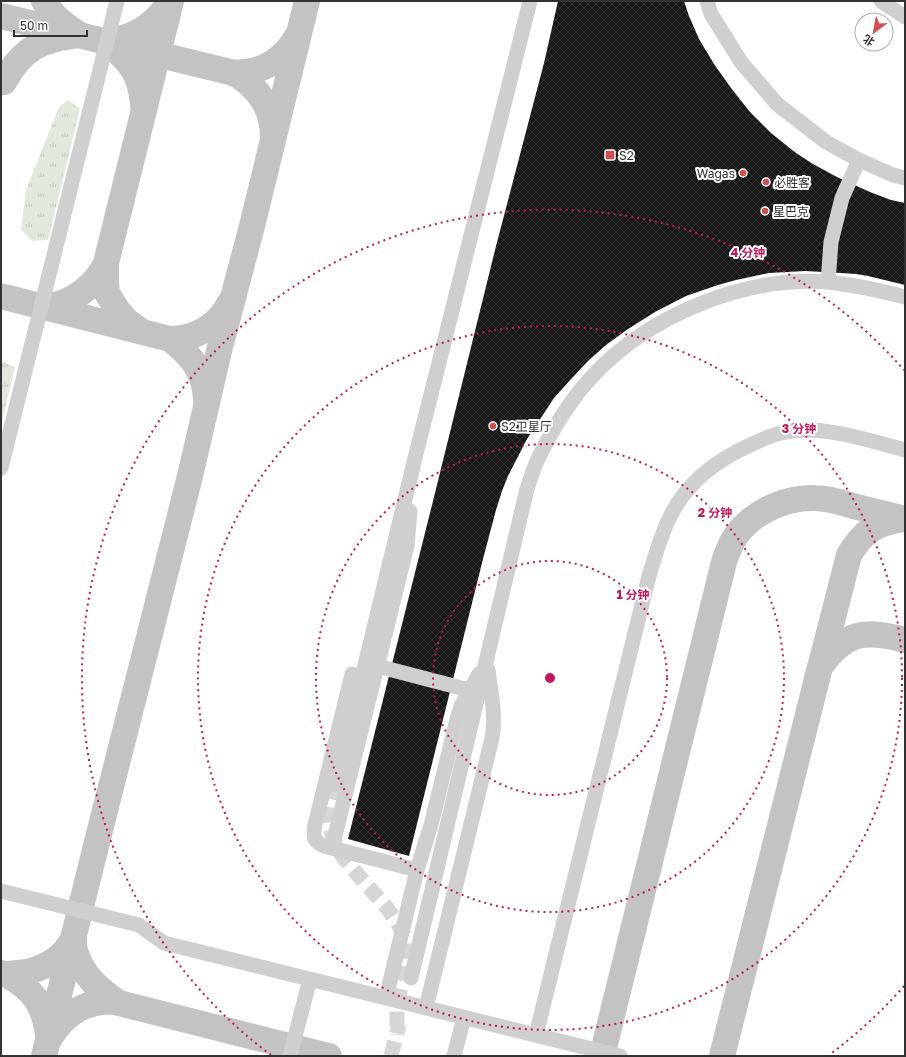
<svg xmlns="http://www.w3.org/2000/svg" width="906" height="1057" font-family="'Golos Text','Noto Sans SC',sans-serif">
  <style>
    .grass { fill: url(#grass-tufts) }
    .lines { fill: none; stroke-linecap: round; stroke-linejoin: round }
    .taxiway { stroke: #c3c3c3; stroke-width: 26 }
    .building { fill: url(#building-cross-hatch) }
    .minor-tunnel { stroke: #d6d6d6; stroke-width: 15; stroke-dasharray: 15 8; stroke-linecap: butt }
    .minor { stroke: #cfcfcf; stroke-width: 15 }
    .ring { fill: none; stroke: #c2185b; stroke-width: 2; stroke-dasharray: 2 4 }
    .poi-dot { fill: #d04d52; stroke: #fff; stroke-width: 1.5 }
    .labels { text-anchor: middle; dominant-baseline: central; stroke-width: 4; stroke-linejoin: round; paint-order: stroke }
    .poi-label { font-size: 12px; fill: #323232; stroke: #fff; text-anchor: start }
    .centre { fill: #c2185b; stroke: #fff; stroke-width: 2 }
    .ring-label { font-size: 12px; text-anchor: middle; font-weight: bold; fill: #c2185b; stroke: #fff; stroke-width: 4; stroke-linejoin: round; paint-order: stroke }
  </style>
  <defs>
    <pattern id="grass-tufts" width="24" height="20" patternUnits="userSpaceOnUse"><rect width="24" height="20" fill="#e2e8dc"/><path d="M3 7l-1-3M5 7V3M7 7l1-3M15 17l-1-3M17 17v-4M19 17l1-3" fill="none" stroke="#c2c7bd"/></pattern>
    <pattern id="building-cross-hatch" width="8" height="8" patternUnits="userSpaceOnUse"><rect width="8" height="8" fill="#191919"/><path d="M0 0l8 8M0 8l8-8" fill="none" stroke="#323232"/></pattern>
  </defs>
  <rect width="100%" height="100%" fill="#fff"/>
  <path class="grass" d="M68,100L80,109L48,240L32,241L21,229L26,190L59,107Z
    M1,361L15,367L1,425Z"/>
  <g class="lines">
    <path class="taxiway" d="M1,16L234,73C258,87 272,107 273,134
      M106,40C133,40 156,24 170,1
      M105,43C130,58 141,76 143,105
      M234,73C241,72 249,72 256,70C274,65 289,51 297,36
      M4,82C22,48 42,39 80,35C63,24 54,18 44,1
      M1,296L170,339C195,339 219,326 230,302
      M43,307C48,306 54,305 59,304C79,298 97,282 106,263
      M141,331L127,321L118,311L107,293L106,282V263L171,1
      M170,339C192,356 205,372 206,400
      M821,664L849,555C864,530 875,524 904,519
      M1,973C6,975 11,974 17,973C35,972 53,964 65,951C68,947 71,942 74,938C74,944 74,951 77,956C84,977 101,991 119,1003
      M5,974C33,989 44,1004 48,1035
      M50,1038C61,1018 80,1004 103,1002C108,1001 114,1002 119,1003L329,1056
      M44,1056L97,842L190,476L219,351L252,226L307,1
      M602,1056L724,562C726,555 729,549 732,542C748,514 783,497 815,498C829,498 843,503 857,507C873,511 889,515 905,519
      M722,1056L820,667C845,632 864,629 905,640"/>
  </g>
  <path class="building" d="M558,1H684L689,16L699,39L714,64L731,88L750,112L771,133L796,153L813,164L837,177L870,192L891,200L905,203V285L868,276L856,274L841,273L805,271L769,273L736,280L718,285L686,296L655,312L628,329L606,345L589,360L572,378L554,398L527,439L508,476L502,491L496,510L483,559L409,856L348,839L433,501L496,246L544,63Z"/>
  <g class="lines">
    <path class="minor-tunnel" d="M336,785L332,801L330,817L331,831L336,846L345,860L387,908L397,922L406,939L407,959L397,1005V1035
      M391,1056L399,1025"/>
    <path class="minor" d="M707,1L711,14L741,62L777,104L826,142L859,160L893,175L905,178
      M881,1L905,17
      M828,282L831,242L842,198L859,160
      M1,468L117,1
      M377,666L469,690
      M352,674L315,825C313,837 313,841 324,846L417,870
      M336,785L415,458L530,1
      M332,848L407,546L410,511
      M1,891L139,925L164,943L620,1056
      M411,978L527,489C530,480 533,470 537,461C550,434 569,402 589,380C646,316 743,276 828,282C835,283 842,284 849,285C868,288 886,292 905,297
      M386,998L417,870L431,825L457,719L461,706L479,674
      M426,1008L492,738C496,716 491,693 488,670
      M536,1035L649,576C655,557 660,537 669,519C685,484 715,461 750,445C771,435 787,429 810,430C841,431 875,442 905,450
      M290,1056L310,979
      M454,1056L464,1017"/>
  </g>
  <g class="ring">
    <circle cx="550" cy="678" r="117"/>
    <circle cx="550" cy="678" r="234"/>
    <circle cx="550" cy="678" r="352"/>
    <path d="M904 986A469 469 0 0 1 829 1055M271 1055A469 469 0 1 1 904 370"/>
  </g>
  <g class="poi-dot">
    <rect x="605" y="150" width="10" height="10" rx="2"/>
    <circle cx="743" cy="173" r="4"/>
    <circle cx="766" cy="182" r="4"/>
    <circle cx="765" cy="211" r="4"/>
    <circle cx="493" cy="426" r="4"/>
  </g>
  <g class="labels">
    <g class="poi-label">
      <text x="619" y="155">S2</text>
      <text x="735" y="173" text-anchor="end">Wagas</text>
      <text x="774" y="182">必胜客</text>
      <text x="773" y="211">星巴克</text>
      <text x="501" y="426">S2卫星厅</text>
    </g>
  </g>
  <circle cx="550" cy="678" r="6" class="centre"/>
  <g class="ring-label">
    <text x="748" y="257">4 分钟</text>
    <text x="799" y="433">3 分钟</text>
    <text x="715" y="517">2 分钟</text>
    <text x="633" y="599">1 分钟</text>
  </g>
  <rect width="906" height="1057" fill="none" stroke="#323232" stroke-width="4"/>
  <g transform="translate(874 32) rotate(212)"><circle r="19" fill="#ffffff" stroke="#adadad"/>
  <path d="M0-3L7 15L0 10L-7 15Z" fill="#d04d52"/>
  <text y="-6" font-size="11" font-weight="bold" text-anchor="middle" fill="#323232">北</text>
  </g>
  <path d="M14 30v6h73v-6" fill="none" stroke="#323232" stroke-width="2"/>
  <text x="20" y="30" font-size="12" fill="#323232" stroke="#ffffff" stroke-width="3" paint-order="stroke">50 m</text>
</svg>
